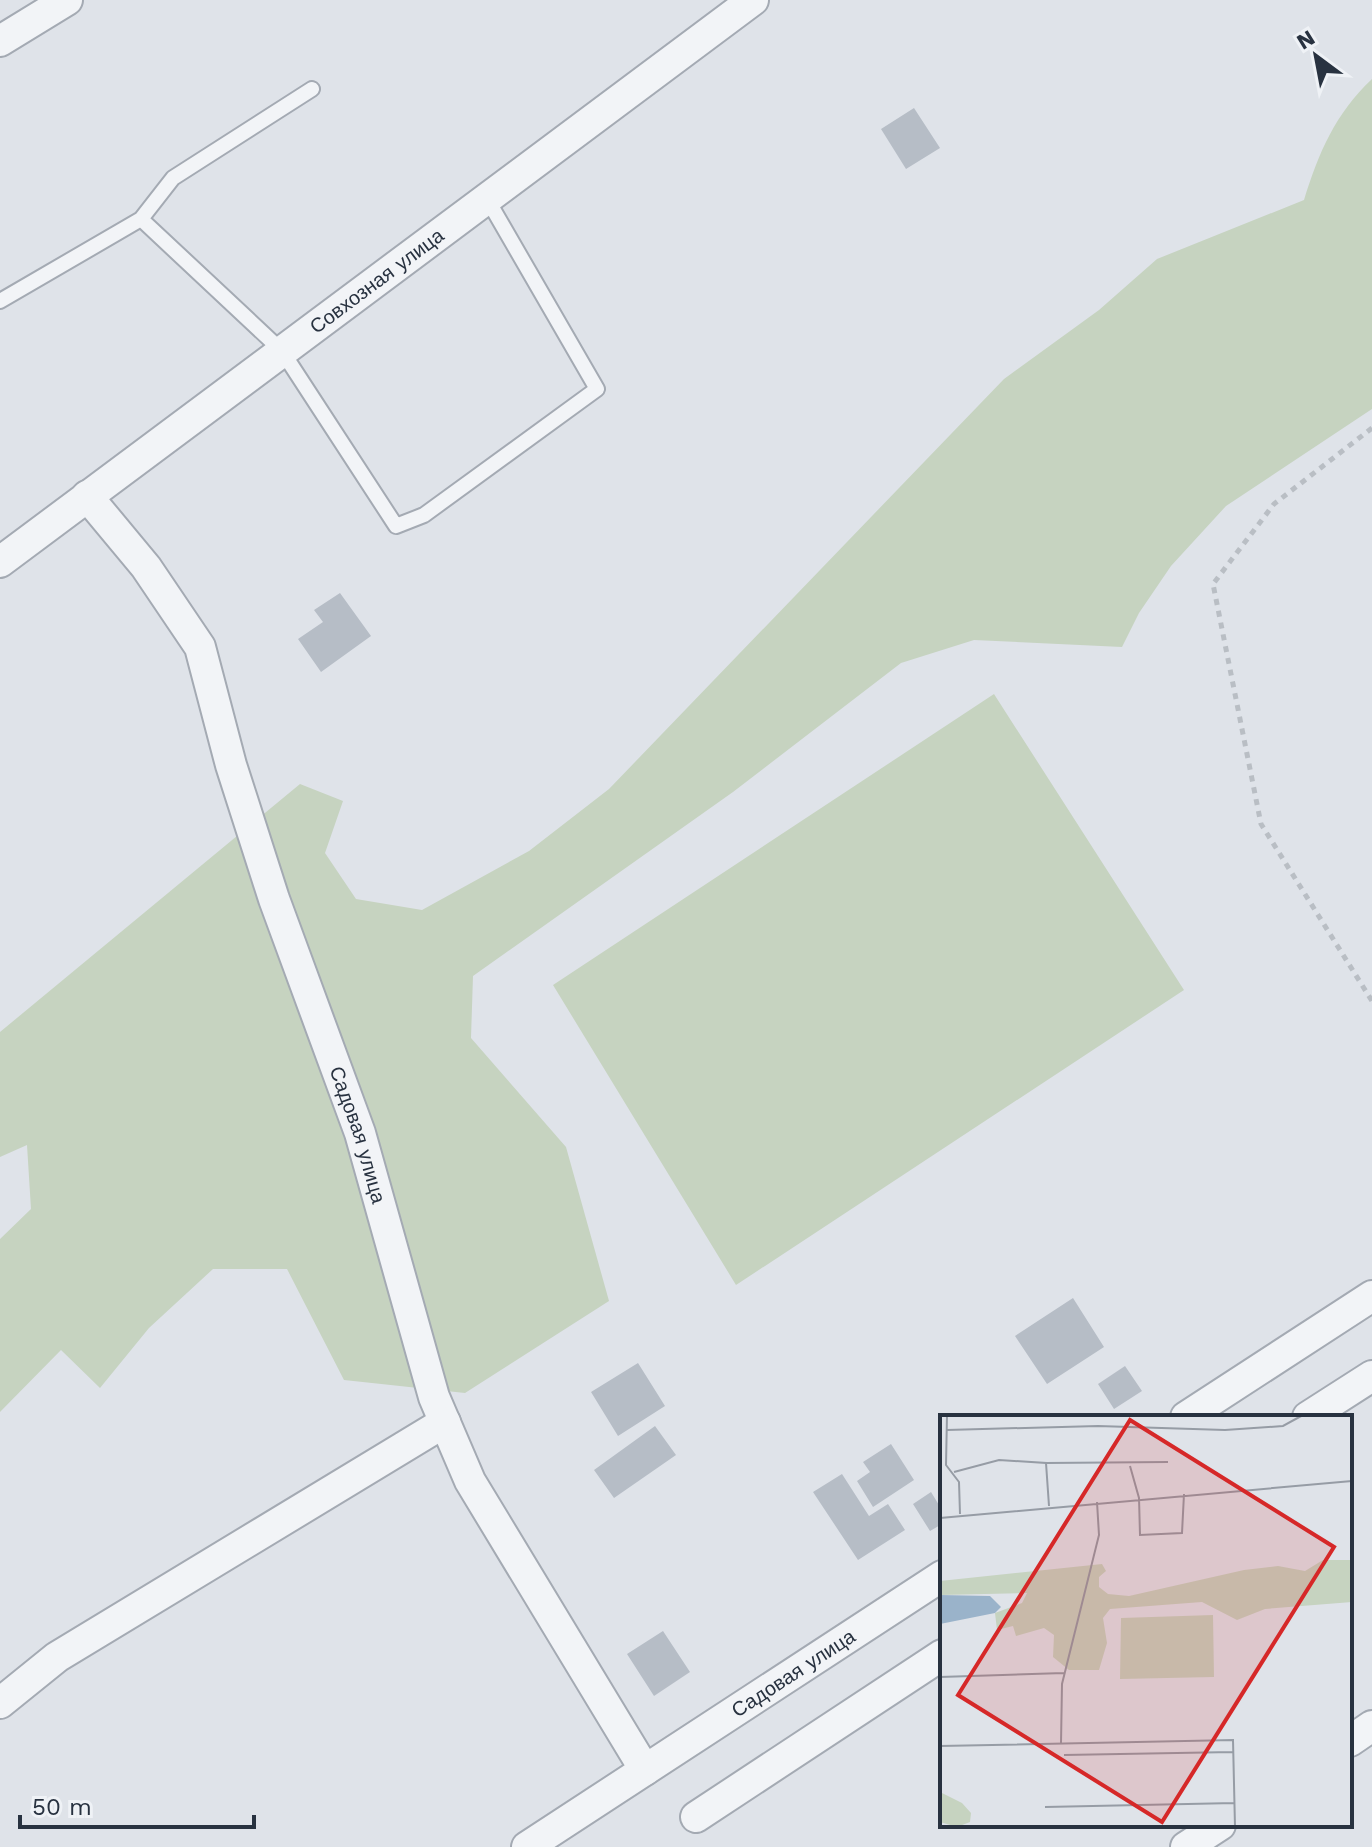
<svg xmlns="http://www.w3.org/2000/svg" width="1372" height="1847" font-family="'Work Sans',sans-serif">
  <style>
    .green { fill: #c6d3c0 }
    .building { fill: #b6bdc6 }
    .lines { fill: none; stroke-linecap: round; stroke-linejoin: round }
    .lane-casing { stroke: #a4aab3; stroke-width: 18 }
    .street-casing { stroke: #a4aab3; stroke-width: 34 }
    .path { stroke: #b9bec4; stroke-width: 5; stroke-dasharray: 6 6; stroke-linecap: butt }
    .lane { stroke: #f2f4f7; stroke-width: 14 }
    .street { stroke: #f2f4f7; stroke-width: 30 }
    .labels { text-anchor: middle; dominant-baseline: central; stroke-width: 7; stroke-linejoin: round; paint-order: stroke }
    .street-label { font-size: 20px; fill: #283240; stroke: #eff2f6 }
    .inset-road { fill: none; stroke: #969ca5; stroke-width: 2 }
    .view { fill: #d62828; fill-opacity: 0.15; stroke: #d62828; stroke-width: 4 }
    .inset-edge { fill: none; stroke: #283240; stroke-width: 4 }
  </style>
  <rect width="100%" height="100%" fill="#dfe3e9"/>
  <path class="green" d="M1372,79V409L1226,506L1171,566L1139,613L1122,647L974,640L901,663L733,792L473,976L471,1038L566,1147L609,1301L465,1393L344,1380L287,1269H213L149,1328L100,1388L61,1350L0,1412V1239L31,1209L27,1145L0,1157V1032L300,784L343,801L325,853L356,899L422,910L529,851L609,789L1004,379L1099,310L1157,259L1304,200C1319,152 1335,114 1372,79Z
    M994,694L1184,990L736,1285L553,985Z"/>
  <path class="building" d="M914,108L940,148L906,169L881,129Z
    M340,593L371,636L321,672L298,639L323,622L314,610Z
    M1073,1298L1104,1347L1047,1384L1015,1336Z
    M638,1363L665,1406L618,1436L591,1392Z
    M1125,1366L1142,1391L1114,1409L1098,1384Z
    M655,1426L676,1455L614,1498L594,1470Z
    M891,1444L914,1480L873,1507L857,1481L870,1472L863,1462Z
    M842,1474L869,1516L888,1504L905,1530L858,1560L813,1492Z
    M931,1492L942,1510V1524L930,1531L913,1504Z
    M663,1631L690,1672L654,1696L627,1654Z"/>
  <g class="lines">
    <defs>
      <path id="lane" d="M141,219L282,351L396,526L424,515L597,389L486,197
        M0,301L141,219L173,178L312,89"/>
      <g id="street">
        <path d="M0,41L67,0"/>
        <path id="s1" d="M87,496L146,567L200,647L231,765L274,899L360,1133L434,1397L470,1481L645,1770"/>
        <path id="s2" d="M0,562L753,0"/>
        <path d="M1186,1417L1372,1296"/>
        <path d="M1308,1417L1372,1376"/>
        <path d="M0,1703L57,1657L445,1422"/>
        <path d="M1350,1741L1372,1726"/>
        <path d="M696,1817L942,1655"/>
        <path id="s3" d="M527,1847L942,1576"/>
        <path d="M1186,1847L1220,1825"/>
      </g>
    </defs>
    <use href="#lane" class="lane-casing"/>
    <use href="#street" class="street-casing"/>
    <path class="path" d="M1372,428L1274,504L1213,584L1261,824L1372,1001"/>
    <use href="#lane" class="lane"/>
    <use href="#street" class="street"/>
  </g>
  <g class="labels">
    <g class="street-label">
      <text stroke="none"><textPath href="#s2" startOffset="470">Совхозная улица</textPath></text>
      <text stroke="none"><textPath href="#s1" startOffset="702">Садовая улица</textPath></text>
      <text stroke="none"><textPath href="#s3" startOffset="318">Садовая улица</textPath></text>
    </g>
  </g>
  <g transform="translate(940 1415)">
    <rect width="412" height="412" fill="#dfe3e9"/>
    <path d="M383,145H412V187L325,194L297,205L262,187L170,194L163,203L167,228L159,255H129L113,242L114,220L104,213L76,221L73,211L57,215L55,198L82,188L87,178L0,180V166L162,149L166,156L159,162V172L168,179L189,181L304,155L338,151L365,156ZM273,200L274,262L180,264L181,203ZM0,377L22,388L31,398L30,407L17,412L0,407Z" fill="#c6d3c0"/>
    <path d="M0,180L50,181L61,192L55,198L0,209Z" fill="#9ab3ca"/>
    <path class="inset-road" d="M7,0L6,50L19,67L20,99M7,15L158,11L285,15L343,11L363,0M106,48L228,47M190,51L199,83L200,120L242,118L244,79M14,57L59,45L106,48L109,91M0,103L412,66M0,262L124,258M121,328L122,269L159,120L157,87M0,331L293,325L295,412M124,340L293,337M105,392L295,388"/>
    <path class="view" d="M190,5L394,132L222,407L18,280Z"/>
    <rect width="412" height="412" class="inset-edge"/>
  </g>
  <g transform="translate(1316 56) rotate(328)" stroke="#eff2f6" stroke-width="6" paint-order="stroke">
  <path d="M0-6L14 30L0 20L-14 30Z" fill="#283240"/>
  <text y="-12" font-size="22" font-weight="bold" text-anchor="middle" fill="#283240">N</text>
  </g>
  <path d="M20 1815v12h234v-12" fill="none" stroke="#283240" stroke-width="4"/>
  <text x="32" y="1815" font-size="24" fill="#283240" stroke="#eff2f6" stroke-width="6" paint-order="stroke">50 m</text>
</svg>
